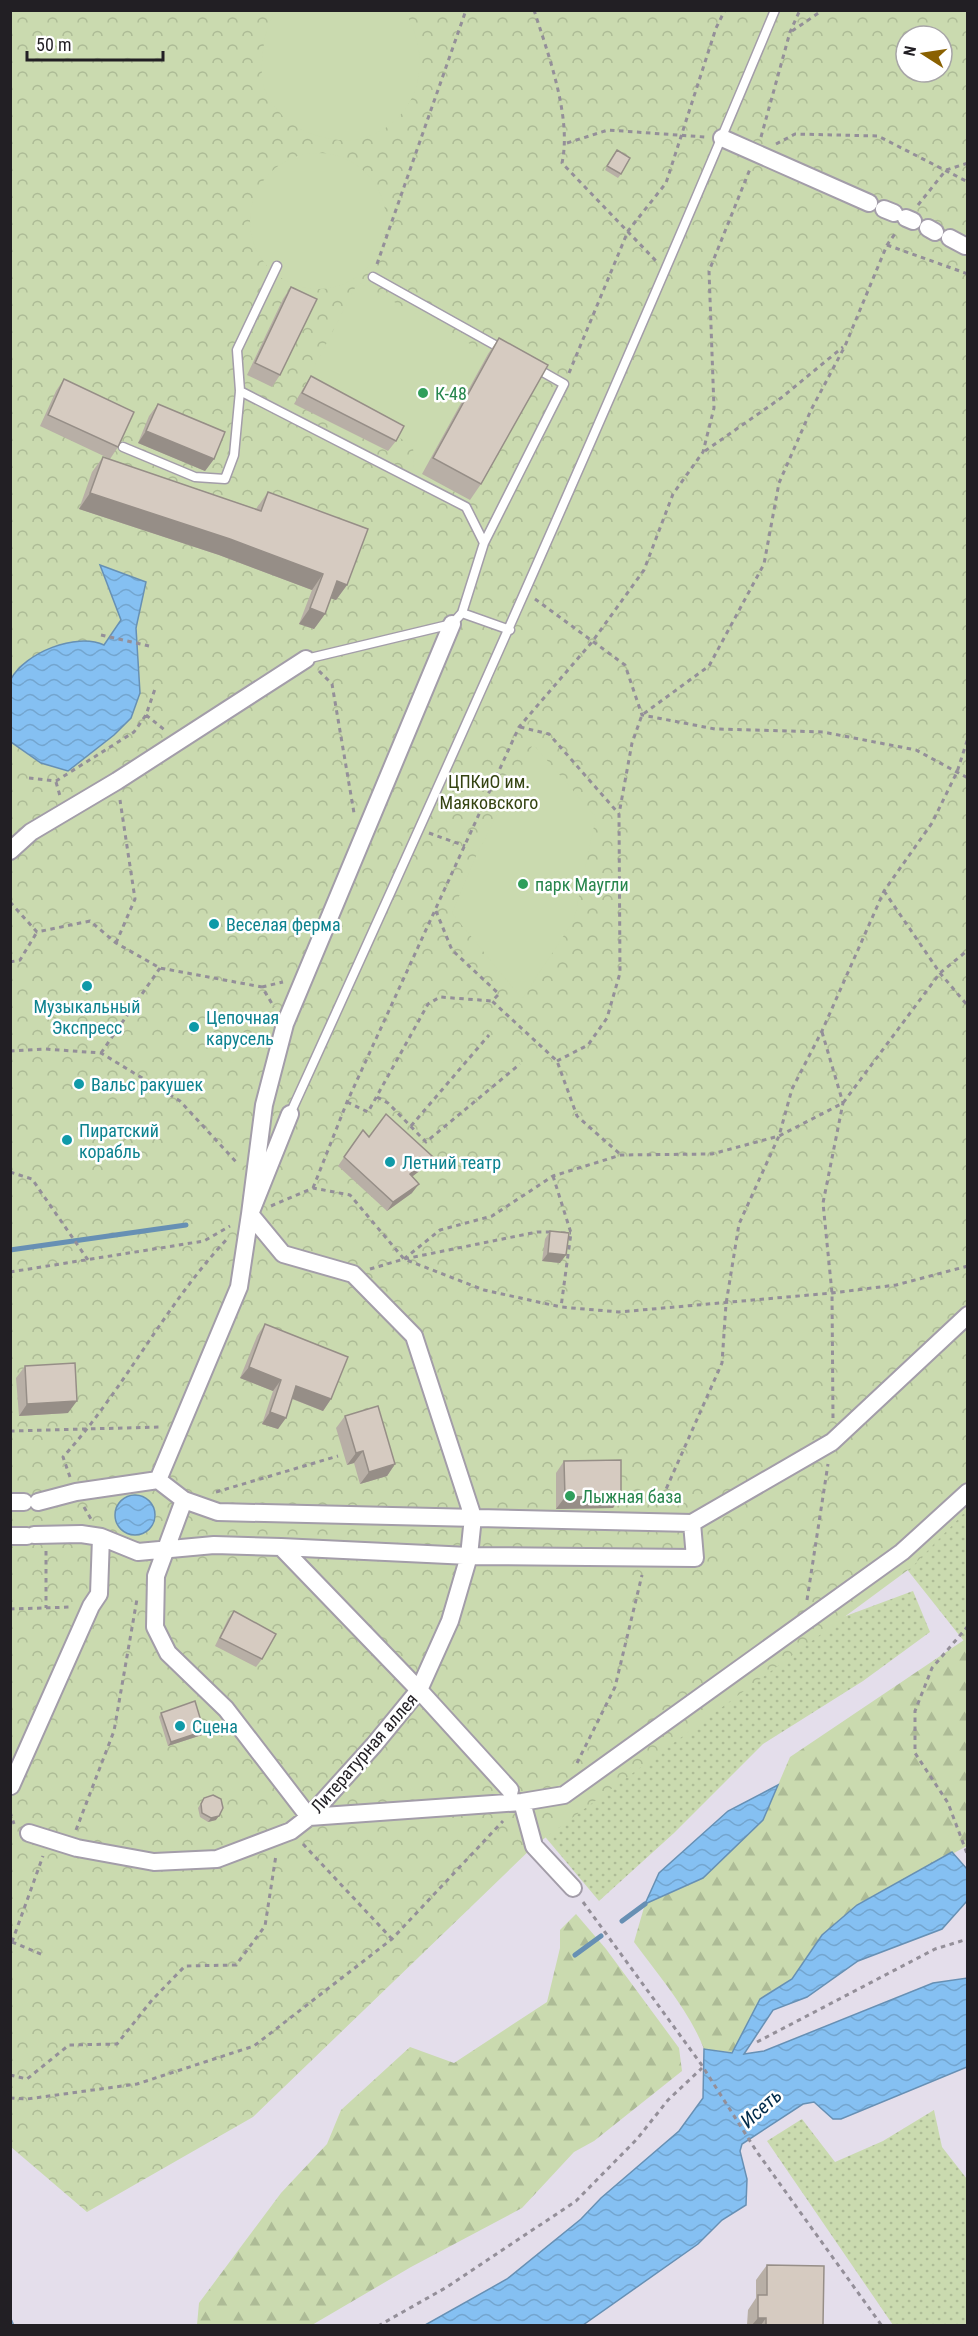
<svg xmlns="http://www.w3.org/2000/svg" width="978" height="2336" font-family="'Roboto Condensed',sans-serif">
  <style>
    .grass { fill: url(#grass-dots) }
    .forest { fill: url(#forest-firs) }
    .park { fill: url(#park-crowns); fill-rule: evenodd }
    .garden { fill: #cadaaf }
    .water { fill: url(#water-waves); stroke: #6790b4; stroke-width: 1.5 }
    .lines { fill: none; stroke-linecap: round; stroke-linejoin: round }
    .stream { stroke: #6790b4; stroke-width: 5 }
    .lane-casing { stroke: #a39da9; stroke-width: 11 }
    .street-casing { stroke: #a39da9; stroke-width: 20 }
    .path { stroke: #948f99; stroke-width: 3; stroke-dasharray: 4.5 4.5; stroke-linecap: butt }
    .lane { stroke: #fff; stroke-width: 8 }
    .street { stroke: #fff; stroke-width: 16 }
    .wall { fill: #b8afa6 }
    .shaded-wall { fill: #968e87 }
    .building { fill: #d6cbc1; stroke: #968e87; stroke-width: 1.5 }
    .leisure-dot { fill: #2e9e5b; stroke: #fff; stroke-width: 2 }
    .culture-dot { fill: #0f9aa8; stroke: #fff; stroke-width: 2 }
    .labels { text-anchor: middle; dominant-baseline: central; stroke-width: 5; stroke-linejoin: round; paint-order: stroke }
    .leisure-label { font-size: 18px; fill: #27864d; stroke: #fff; text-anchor: start }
    .park-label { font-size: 18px; fill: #354412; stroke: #fff }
    .culture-label { font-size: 18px; fill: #0d838f; stroke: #fff; text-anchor: start }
    .street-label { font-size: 18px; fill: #221f24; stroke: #fff }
    .water-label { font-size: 20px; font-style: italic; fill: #002b4b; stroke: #fff }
  </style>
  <defs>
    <pattern id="grass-dots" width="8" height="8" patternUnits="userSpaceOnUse" patternTransform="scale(1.5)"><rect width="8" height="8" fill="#cadaaf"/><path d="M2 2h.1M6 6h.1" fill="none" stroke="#adbb96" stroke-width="1.8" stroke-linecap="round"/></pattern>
    <pattern id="forest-firs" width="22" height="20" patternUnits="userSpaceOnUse" patternTransform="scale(1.5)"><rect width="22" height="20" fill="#cadaaf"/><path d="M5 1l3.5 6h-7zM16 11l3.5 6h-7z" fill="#adbb96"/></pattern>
    <pattern id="park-crowns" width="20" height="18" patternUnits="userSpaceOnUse" patternTransform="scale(1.5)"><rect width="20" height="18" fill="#cadaaf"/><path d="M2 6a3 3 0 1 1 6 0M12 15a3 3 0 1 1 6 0" fill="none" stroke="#adbb96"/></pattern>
    <pattern id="water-waves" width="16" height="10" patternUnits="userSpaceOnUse" patternTransform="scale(1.5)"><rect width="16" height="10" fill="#85c0f2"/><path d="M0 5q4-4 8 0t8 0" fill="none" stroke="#73a5cf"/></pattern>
  </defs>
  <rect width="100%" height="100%" fill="#e4deeb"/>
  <path class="grass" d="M967,1475V1645L894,1553Z
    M913,1591L930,1632L863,1681L763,1744L674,1833L599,1901L531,1820L816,1627Z
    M934,2110L942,2147L967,2179V2325H893L767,2141L802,2119L835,2162L883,2141Z"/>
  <path class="forest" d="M964,1640L968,1645L967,1846L857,1905L822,1935L792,1979L760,1999L744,2054L704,2049C689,2010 658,1975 634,1942L645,1904L703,1878L763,1820L790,1757Z
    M576,1914L606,1949L679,2048L682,2071L594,2141L574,2152L522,2208L411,2267L312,2325H197L199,2303L281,2193L327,2144L341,2110L410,2047L454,2063L547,2002L560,1948V1930Z"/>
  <path class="park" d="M11,11H967V1510L912,1567L534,1846L253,2117L87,2212L11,2147ZM906,36H942V72H906Z"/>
  <path class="garden" d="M276,11H405C415,30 422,50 419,72C415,116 374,147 332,139C312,136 298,130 283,116C267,99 260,87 262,63C263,45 266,25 276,11Z
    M250 221a68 68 0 1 1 136 0a68 68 0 1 1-136 0Z
    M358,282L537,381L470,500L414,469L413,445L304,387Z
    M533,744L596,817L574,920L522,999L452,913L476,856Z"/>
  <path class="water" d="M100,565L146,582L136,628L140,693L131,718L114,735L68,771L41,763L11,742V679C25,653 76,632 104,645L121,620Z
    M115 1515a20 20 0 1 1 40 0a20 20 0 1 1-40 0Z
    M778,1785L763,1820L703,1878L645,1904L659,1873L728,1811Z
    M952,1852L967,1869V1901L942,1929L858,1961L807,1997L773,2010L744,2054L764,2051L933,1983L967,1978V2067L841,2119H833L814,2102L803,2104L742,2144L740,2151L747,2179L746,2205L722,2220L698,2244L583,2325H425L507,2279L581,2219L601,2198L679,2131L703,2098L704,2049L732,2053L760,1999L792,1979L822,1935L857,1905Z"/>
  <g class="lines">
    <path class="stream" d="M10,1250L186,1225
      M622,1921L645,1904
      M575,1955L601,1936
      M10,2321L12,2326"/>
    <defs>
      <path id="lane" d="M373,277L502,349
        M240,391L466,507L484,543L462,613L452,624L306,659
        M123,447L195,477L225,479L234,455L240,391L237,350L277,266
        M484,543L564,384L534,367
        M462,613L510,630
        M290,1114C457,748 621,381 775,10"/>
      <path id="street" d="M722,138L869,203
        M884,209L894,213
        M906,218L913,221
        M928,228L935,232
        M950,238L965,246
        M10,851L31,832L117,781L306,659
        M158,1480L239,1287L250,1214L290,1114
        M184,1500L156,1576L155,1627L168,1653L226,1709L309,1817L522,1802L564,1795L902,1552L968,1492
        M10,1502H24
        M38,1502L76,1492L158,1480L184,1500L218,1512L692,1523
        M34,1535L81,1534L101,1537L138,1552L214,1545L281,1547L419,1690L510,1790
        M10,1536H27
        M281,1547L469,1556L695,1558L692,1523L832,1442L968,1315
        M11,1786L91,1606L99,1594L101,1537
        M522,1802L534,1846L573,1888
        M29,1833L77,1848L154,1862L217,1859L291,1831L309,1817L374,1745L419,1690L450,1621L469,1556L473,1517L414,1336L353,1274L283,1254L250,1214L264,1105L285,1024L452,624"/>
    </defs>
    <use href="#lane" class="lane-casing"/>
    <use href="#street" class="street-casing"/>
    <path class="path" d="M534,10C548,54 572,117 562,163L656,261
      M792,31L823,10
      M761,137L790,32L800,10
      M567,143L608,130L705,137
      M776,144L795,134L878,136L968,182
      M918,205L946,170L968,163
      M887,245L968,274
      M377,264L466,10
      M569,373L628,231L666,183L716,28L725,10
      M705,451L781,398L843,347
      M535,599L625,665L642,715L715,729L823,732L916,750L968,778
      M101,635L149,646
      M319,671L332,684L354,813
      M146,715L166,731
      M520,727L549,734L619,814
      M29,778L56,781L134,732L146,715L156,686
      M56,782L60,796
      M429,833L465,846
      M884,891L940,973L968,1006
      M10,902L37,932L90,921L116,943L160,968L262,987L274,1007
      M436,911L452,950L499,994L492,1001L557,1061L577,1116L621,1155
      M116,943L135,899L120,800
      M10,962L20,960L37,932
      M262,987L283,982
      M822,1032L843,1103L823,1203L832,1293L833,1419
      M10,1051L45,1049L101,1053L180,1101L238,1164
      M101,1053L160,968
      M557,1061L588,1045L607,1018L620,973L619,814L632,743L642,715L709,666L764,564L779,483L811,410L845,346L887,245L897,231
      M377,1097L388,1103L426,1142L520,1064
      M347,1102L368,1112L428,1004L440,997L492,1001
      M411,1126L489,1035
      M10,1172L32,1179L88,1260
      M553,1176L571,1233L561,1307
      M313,1188L347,1102L519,727L592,642L644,570L673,494L703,452L714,408L709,271L750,169
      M271,1206L313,1188L350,1195L404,1259L484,1290L561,1307L619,1312L832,1293L896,1285L968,1266
      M561,1233H571
      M404,1259L440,1230L492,1216L553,1176L621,1155L712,1154L779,1136L843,1103L940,973L968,950
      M370,1269L404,1259L537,1232H551
      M10,1272L204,1241L230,1226
      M10,1431L161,1427
      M70,1477L63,1457C125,1389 165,1304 229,1237
      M216,1492L338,1456
      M659,1505L722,1363L726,1304L739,1224L779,1136L792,1089L822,1031L884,891L932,823L957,772L968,738
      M84,1507L91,1519
      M46,1551V1608
      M807,1600L828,1464
      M10,1609L72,1607
      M968,1626L932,1668L915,1711V1753L948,1803L968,1856
      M577,1763L615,1687L642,1575
      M10,1812L14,1824
      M76,1830L114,1731L137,1599
      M303,1844L392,1939
      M583,1902L701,2064L757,2152L882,2326
      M12,1942L43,1856
      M12,1942L43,1955
      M757,2042L935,1949L968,1939
      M10,2075L27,2079L69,2045L117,2044L152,2000L185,1966L236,1965L265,1926L276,1855
      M10,2098L27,2099L137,2084L254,2046L392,1939L503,1821
      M378,2326L447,2287L576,2201L637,2139L668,2100L702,2068"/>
    <use href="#lane" class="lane"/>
    <use href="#street" class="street"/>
  </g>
  <path class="wall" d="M614,154L621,174L618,178L605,170Z
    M291,287L280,375L272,387L247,375L283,299Z
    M499,338L481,484L470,500L422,474L488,354Z
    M311,376L396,441L388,451L294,404L304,387Z
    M64,379L118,447L110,459L40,426L56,391Z
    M158,404L214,459L205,471L138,443L149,416Z
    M103,457L256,509L268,492L347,585L336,600L331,598L325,614L314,629L299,624L312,590L219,555L79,509L92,472Z
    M363,1130L369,1137L426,1166L412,1176V1193L387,1211L338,1166Z
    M550,1231L560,1263L542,1261L545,1239Z
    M265,1324L331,1399L323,1411L292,1399L278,1429L262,1424L273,1391L240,1378L257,1336Z
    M25,1366L68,1413L19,1416L16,1378Z
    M345,1416L395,1464L387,1476L360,1484L354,1463L347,1465L336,1428Z
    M564,1461L621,1496L613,1508L556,1509V1473Z
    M234,1611L262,1659L256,1667L215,1646L228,1619Z
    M161,1713L204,1731L202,1735L168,1746L159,1717Z
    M204,1798L216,1820L208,1822L200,1817L198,1808Z
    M767,2265L823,2325H747L748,2310L756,2298V2280Z"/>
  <path class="shaded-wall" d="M146,431L214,459L205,471L138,443Z
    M90,493L230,539L323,574L312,590L219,555L79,509Z
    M337,581L347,585L336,600L326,597Z
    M310,608L325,614L314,629L299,624Z
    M432,1156L426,1166L404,1183L410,1174Z
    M419,1184L412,1193L387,1211L393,1202Z
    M548,1253L566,1255L560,1263L542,1261Z
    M249,1367L281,1380L273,1391L240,1378Z
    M296,1386L331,1399L323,1411L288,1397Z
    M77,1401L68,1413L19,1416L27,1404Z
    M270,1412L286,1418L278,1429L262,1424Z
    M363,1451L354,1463L347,1465L356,1453Z
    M395,1464L387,1476L360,1484L369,1472Z
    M621,1496L613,1508L556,1509L565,1497Z
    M204,1731L202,1735L168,1746L171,1742Z
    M219,1816L216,1820L208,1822L211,1818Z
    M758,2318H766L761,2325H752Z"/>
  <path class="building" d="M617,150L630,158L621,174L607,166Z
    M291,287L317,299L280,375L255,363Z
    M499,338L548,365L481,484L433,458Z
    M311,376L404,426L396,441L302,393Z
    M64,379L134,412L118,447L48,415Z
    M158,404L225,432L214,459L146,431Z
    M103,457L261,511L268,492L368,529L347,585L337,581L325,614L310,608L323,574L230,539L90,493Z
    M386,1114L432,1156L410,1174L419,1184L393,1202L344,1157L363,1130L369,1137Z
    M550,1231L569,1233L566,1255L548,1253Z
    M265,1324L348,1357L331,1399L296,1386L286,1418L270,1412L281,1380L249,1367Z
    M75,1363L77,1401L27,1404L25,1366Z
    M378,1406L395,1464L369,1472L363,1451L356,1453L345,1416Z
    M621,1460V1496L565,1497L564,1461Z
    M234,1611L276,1634L262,1659L220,1638Z
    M195,1701L204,1731L171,1742L161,1713Z
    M213,1795L221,1799L223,1808L219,1816L211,1818L202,1813L201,1804L204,1798Z
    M767,2265L824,2266L823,2325H766V2318H758V2295H767Z"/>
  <g class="leisure-dot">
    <circle cx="423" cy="393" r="6"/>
    <circle cx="523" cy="884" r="6"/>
    <circle cx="570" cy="1496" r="6"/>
  </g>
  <g class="culture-dot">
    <circle cx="214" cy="924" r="6"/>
    <circle cx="87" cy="986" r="6"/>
    <circle cx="194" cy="1027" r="6"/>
    <circle cx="79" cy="1084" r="6"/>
    <circle cx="67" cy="1140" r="6"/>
    <circle cx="390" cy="1162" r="6"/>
    <circle cx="180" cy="1726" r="6"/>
  </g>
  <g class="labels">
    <g class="leisure-label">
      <text x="435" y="393">К-48</text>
      <text x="535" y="884">парк Маугли</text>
      <text x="582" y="1496">Лыжная база</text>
    </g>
    <g class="park-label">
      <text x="489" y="781">ЦПКиО им.<tspan x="489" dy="21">Маяковского</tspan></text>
    </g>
    <g class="culture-label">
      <text x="226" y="924">Веселая ферма</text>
      <text x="87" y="1006" text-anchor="middle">Музыкальный<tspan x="87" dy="21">Экспресс</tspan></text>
      <text x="206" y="1017">Цепочная<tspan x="206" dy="21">карусель</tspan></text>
      <text x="91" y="1084">Вальс ракушек</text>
      <text x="79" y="1130">Пиратский<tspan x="79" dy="21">корабль</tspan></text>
      <text x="402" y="1162">Летний театр</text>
      <text x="192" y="1726">Сцена</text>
    </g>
    <g class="street-label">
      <text transform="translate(364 1753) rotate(-49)">Литературная аллея</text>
    </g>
    <g class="water-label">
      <text transform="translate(761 2108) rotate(-42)">Исеть</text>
    </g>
  </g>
  <rect width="978" height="2336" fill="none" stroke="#221f24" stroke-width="24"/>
  <g transform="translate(924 54) rotate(282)"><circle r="28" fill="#ffffff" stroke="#a7a5a7" stroke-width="1.5"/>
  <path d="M0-4.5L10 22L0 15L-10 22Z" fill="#8a6101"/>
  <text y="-9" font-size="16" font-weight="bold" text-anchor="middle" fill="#221f24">N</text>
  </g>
  <path d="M27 51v9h136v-9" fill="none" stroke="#221f24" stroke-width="3"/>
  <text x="36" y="51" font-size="18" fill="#221f24" stroke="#ffffff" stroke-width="4.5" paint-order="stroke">50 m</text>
</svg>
